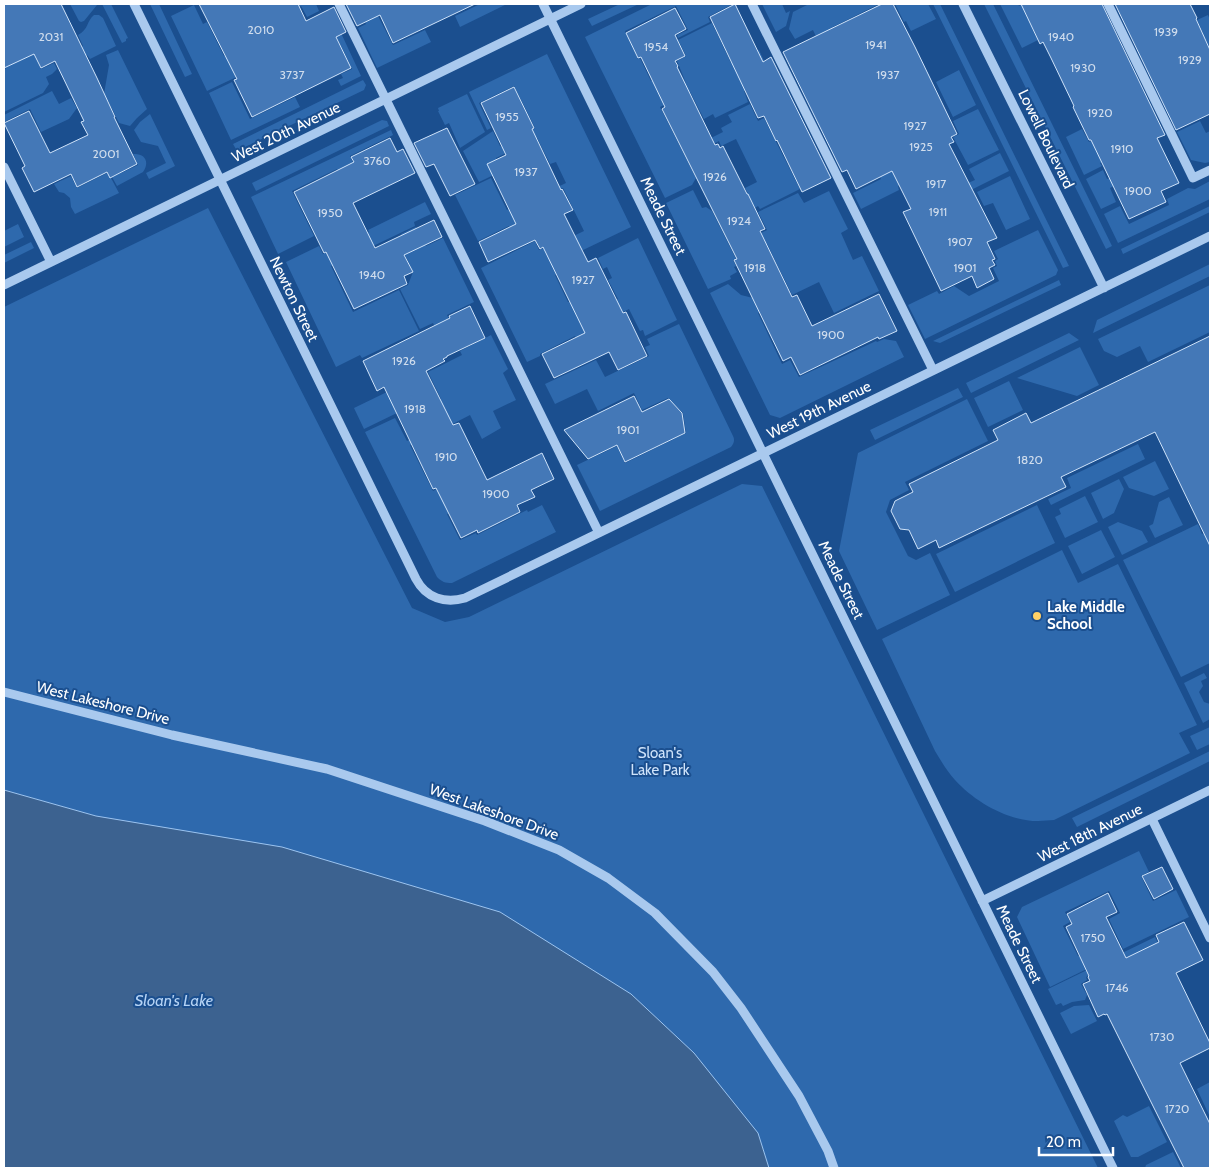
<svg xmlns="http://www.w3.org/2000/svg" width="1214" height="1172" font-family="Cabin,sans-serif">
  <style>
    .green { fill: #2e69ad }
    .water { fill: #3c6290; stroke: #9cc4f0 }
    .building { fill: #4478b7; stroke: #cfe3fa }
    .lines { fill: none; stroke-linecap: round; stroke-linejoin: round }
    .minor { stroke: #a9c9ee; stroke-width: 9 }
    .poi-dot { fill: #ffd166; stroke: #1b4f8f; stroke-width: 2 }
    .labels { text-anchor: middle; dominant-baseline: central; stroke-width: 4; stroke-linejoin: round; paint-order: stroke }
    .number-label { font-size: 12px; fill: #d0dded }
    .street-label { font-size: 15px; fill: #fff; stroke: #1b4f8f }
    .poi-label { font-size: 15px; font-weight: bold; fill: #fff; stroke: #1b4f8f; text-anchor: start }
    .park-label { font-size: 15px; fill: #cfe3fa; stroke: #1b4f8f }
    .water-label { font-size: 16px; font-style: italic; fill: #b5d3f5; stroke: #1b4f8f }
  </style>
  <rect width="100%" height="100%" fill="#1b4f8f"/>
  <path class="green" d="M70,4H96L97,5L84,21L81,22L79,21Z
    M102,4H111L128,38L126,39V41L122,43Z
    M150,4H159L192,74L185,77Z
    M275,4H316L319,11L307,17L301,6L283,15L279,13Z
    M480,4H507L460,27L455,16Z
    M620,4H639L592,26L588,19Z
    M652,4H733L708,17L710,22L678,38L677,35L688,30L676,6L625,31L638,59L640,58L651,81L678,68L686,83L677,61L686,56L678,40L712,23L731,63L759,50L772,78L744,91L748,102L715,118L713,114L704,119L690,92L660,107L696,178L692,185L665,198L585,37Z
    M762,4H782L786,13L790,11L786,26L776,32Z
    M809,4H876L877,5L833,27L834,29L821,47L813,30L795,39L789,29L793,12Z
    M895,4H928L936,19L911,31L906,21L904,22Z
    M933,4H940L1069,266L1063,268Z
    M984,4H993L1112,246L1106,249Z
    M1000,4H1018L1019,6L1022,4L1056,16L1032,28L1038,40L1022,48Z
    M194,5L203,24L207,22L224,56L255,41L266,63L207,91L171,16Z
    M376,12L393,45L425,30L431,42L377,68L358,28L366,24L364,19Z
    M94,15H99L103,18L116,46L90,59L87,55L82,57L77,50L83,46L78,35C89,29 86,22 94,15Z
    M1208,15L1210,20V49L1206,40L1159,63L1156,56L1203,33L1197,20Z
    M16,17L41,69L54,63L57,69L52,74L46,77L49,84L43,93L4,112V70L6,68L4,63V23Z
    M341,33L361,76L341,86L338,80L343,78L341,74L352,69L336,36Z
    M118,50L147,109L137,118L130,126L119,123L108,101L82,114L104,94L109,65L106,55Z
    M547,54L631,227L556,263L548,248L584,231L563,188L527,205L526,202L566,183L556,162L550,164L537,138L535,139L530,130L535,128L514,86L479,103L491,128L487,130L469,92Z
    M959,70L976,105L953,117L936,82Z
    M363,80L366,85L364,90L237,151L233,144Z
    M232,82L250,119L295,97L300,107L231,140L209,93Z
    M845,82L902,184L898,186L899,190L861,209L853,193L881,179L859,135Z
    M52,91L59,104L71,98L77,108L69,119L41,132L30,109L4,122V115Z
    M467,94L485,132L460,148L449,123L445,125L438,111H439L438,108Z
    M750,104L758,121L764,118L800,189L760,209L758,206L755,208L745,188L757,182L736,139L721,146L719,141L688,157L685,151L723,132L721,128L732,122L728,115Z
    M978,109L999,150L968,165L953,137L959,134L953,121Z
    M150,114L175,166L149,179L146,173L166,163L158,146L141,142L134,130L140,122Z
    M382,120L387,121L389,126L256,191L252,183Z
    M1200,121L1206,133L1210,131V162L1205,163L1191,160L1177,132Z
    M1082,129L1089,142L1116,129L1104,161L1100,163L1102,166L1084,175L1066,137Z
    M391,130L393,135L350,156L357,171L342,178L337,169L292,191L314,236L278,254L251,197Z
    M493,131L500,146L510,151L496,158L502,171L479,182L463,151Z
    M1000,153L1009,171L965,193L961,186L975,180L969,169Z
    M133,154C145,153 150,162 143,172L117,186L112,177L138,165Z
    M1103,170L1107,179L1114,176L1141,173L1110,188L1116,202L1101,209L1086,179Z
    M107,173L110,178H111L119,193L75,214L71,207L70,198L64,193L59,192L54,184L71,176L77,188Z
    M1010,176L1030,219L1006,230L993,203L984,206L977,192Z
    M491,178L507,210L524,202L534,240L519,247L509,226L478,241L455,195Z
    M1210,181V199L1118,243L1104,214L1120,206L1129,224L1169,205L1167,199L1188,188L1195,189Z
    M693,190L702,208L706,207L712,211L736,259L733,260L736,266L734,267L737,272L730,276L731,279L708,289L666,203Z
    M829,191L848,229L841,233L853,260L862,256L879,291L834,313L819,282L792,295L767,244L738,258L732,247L767,230L758,212L798,193L804,203Z
    M425,202L431,214L414,222L415,226L331,266L353,312L399,290L419,331L362,358L360,355L336,367L286,262L319,246L323,254L369,232L368,230Z
    M1210,206V212L1123,254L1121,249Z
    M208,208L412,608L445,622L469,617L742,484L762,486L1098,1168H769L758,1133L96,816L4,790V307Z
    M18,224L24,237L4,247V231Z
    M416,227L426,246L443,238L474,302L447,315L462,347L448,354L433,323L420,329L400,289L408,285L413,272L404,253L409,250L401,234Z
    M1038,230L1058,270L1056,275L925,339L908,305L937,291L939,294L954,286L969,296L999,281L993,268L997,266L995,261L998,259L994,251Z
    M638,238L677,320L645,336L643,330L640,331L629,309L607,320L601,308L618,299L608,280L612,278L607,267L603,269L598,258Z
    M535,241L539,250L546,247L558,274L555,275L568,302L597,303L584,354L575,336L540,354V356L527,362L481,268Z
    M31,242L34,248L4,263V255Z
    M1210,264V276L1093,333L1097,320Z
    M1059,280L1061,285L940,343L933,341Z
    M728,284L741,295L753,298L791,297L758,313L782,364L790,360L799,377L876,341L877,342L884,339L896,341L904,357L780,418L770,415L710,293Z
    M1210,285V332L1148,362L1140,346L1117,357L1104,351L1098,339Z
    M679,324L733,436C735,440 734,443 731,447L600,511L577,465L617,446L625,463L686,433L683,413L668,398L642,410L634,393L598,411L587,389L555,404L545,384L596,360L605,377L649,356L645,347L650,345L647,339Z
    M1069,333L1079,340L971,393L966,383Z
    M491,335L508,369L503,373L516,400L493,411L501,428L482,439L470,415L443,429L431,404L441,399L428,372L462,355L460,351Z
    M1080,347L1099,385L1077,396L1017,378Z
    M1009,381L1023,410L988,427L974,398Z
    M958,388L963,397L875,440L870,430Z
    M389,391L399,412L364,429L354,408Z
    M967,399L988,441L905,482L909,490L890,500L886,512L908,556L916,560L930,553L950,595L877,630L839,551L858,453Z
    M395,418L407,441L440,425L441,429L410,445L433,491L443,486L452,512L447,514L460,540L476,533L477,535L527,510L528,512L542,505L556,532L452,583C445,583 442,582 437,577L365,432Z
    M1138,444L1145,459L1051,505L1048,499L1071,488L1067,478Z
    M1155,461L1169,489L1154,496L1129,488L1123,477Z
    M1119,479L1124,489L1114,513L1103,519L1091,493Z
    M1085,496L1098,522L1065,538L1055,517L1061,514L1059,509Z
    M1169,497L1183,525L1155,538L1149,526L1153,524L1159,502Z
    M1037,505L1055,543L955,592L936,554Z
    M1118,522L1142,531L1148,542L1122,555L1108,527Z
    M1198,524L1202,534L1207,532L1210,539V663L1181,677L1123,560Z
    M1101,530L1115,557L1082,574L1068,546Z
    M1062,550L1078,583L1118,564L1197,725L1179,733L1190,753L1054,820C1049,820 1043,821 1038,821C1008,821 975,802 955,780C947,771 941,761 935,751L882,639Z
    M1204,673L1207,678L1201,681L1203,686L1199,692L1204,702L1210,704V719L1203,723L1184,683Z
    M1210,727V744L1197,750L1190,736Z
    M1210,751V761L1077,827L1072,818Z
    M1139,851L1149,872L1141,876L1153,901L1176,890L1189,917L1123,949L1109,919L1120,913L1109,891L1065,912L1070,922L1063,926L1078,956L1084,954L1093,966L1050,987L1017,917L1022,907Z
    M1155,937L1167,962L1141,968L1134,954L1086,977L1087,980L1081,984L1087,995L1085,1000L1072,1002L1063,1006L1061,1003L1056,1005L1048,989Z
    M1089,1005L1097,1021L1071,1034L1060,1013L1074,1006Z
    M1210,1082V1117L1197,1089Z
    M1149,1106L1167,1142L1138,1157H1131L1114,1121L1123,1115L1127,1117Z
    M1173,1152L1181,1168H1145L1146,1165Z"/>
  <path class="water" d="M4,790L96,816L282,847L500,912L631,994L694,1053L758,1133L769,1168H4Z"/>
  <path class="building" d="M4,4H61L97,78L115,117H114L137,164L110,178L107,172L77,187L71,174L34,192L22,168L25,166L4,123L29,111L50,153L88,135L81,122L84,121L55,61L41,68L34,54L4,68Z
    M199,4H298L306,21L334,7L346,32L336,37L351,68L252,117L234,80L237,79Z
    M346,4H475L393,43L380,15L357,26Z
    M735,4L763,62L771,57L831,178L802,192L777,140L776,141L764,116L758,118L710,17Z
    M882,4H893L915,47L957,134L951,137L954,142L949,144L997,238L987,242L995,259L992,260L995,265L989,268L994,279L977,288L972,276L941,291L903,212L911,209L892,171L856,189L847,170L842,172L783,52Z
    M1021,4H1102L1165,135L1157,138L1179,183L1161,191L1166,202L1129,219L1091,140H1089L1073,107L1074,106L1051,58L1043,42L1040,44Z
    M1115,4H1190L1197,18L1196,19L1210,50V114L1176,130Z
    M675,8L686,29L675,35L685,56L675,61L678,66L677,67L715,145L718,144L720,148L723,146L747,194H748L765,229L760,231L792,297L797,295L812,326L879,294L897,331L879,339L878,337L800,375L791,357L783,361L734,260L737,259L662,109L665,107L641,57L638,58L626,33Z
    M514,87L534,128L532,129L561,190L562,189L573,210L564,214L588,262L596,258L623,313L626,312L647,356L618,370L609,352L554,378L542,354L585,333L543,247L540,249L535,240L488,262L479,242L516,224L487,164L506,155L481,103Z
    M447,128L475,184L450,196L434,164L426,167L414,143Z
    M390,138L397,152L403,149L415,173L353,203L375,248L434,220L442,237L404,255L413,272L404,276L407,284L354,309L326,252L324,253L294,192L354,162L351,157Z
    M470,306L485,338L447,356V357L443,359L445,361L426,371L453,425L459,423L487,480L542,453L554,479L531,490L535,497L517,505L520,512L478,533L477,530L461,538L436,488L433,489L384,387L377,391L363,361L450,318L449,316Z
    M1210,336V546L1155,432L1061,477L1066,487L939,548L936,540L918,549L909,530L900,529L891,511L895,501L913,492L909,484L998,440L993,430L1026,413L1031,423Z
    M634,396L642,412L669,399L682,413L685,433L625,462L617,445L588,459L564,430Z
    M1162,867L1173,889L1154,899L1142,876Z
    M1108,893L1117,912L1106,917L1126,958L1159,942L1156,935L1184,922L1203,960L1176,973L1210,1043V1048L1180,1063L1210,1124V1168H1184L1107,1014L1105,1015L1104,1014L1098,1017L1083,984L1090,981L1088,977L1089,976L1066,927L1072,924L1067,914Z"/>
  <g class="lines">
    <path class="minor" d="M134,4L416,579C426,598 445,604 465,598L1210,236
      M339,4L599,533
      M543,4L1113,1168
      M752,4L933,370
      M963,4L1104,288
      M1108,4L1193,178L1210,170
      M4,167L51,262
      M4,285L581,4
      M4,692L172,735L327,769L485,821L559,850L608,878L655,913L713,972L741,1008L799,1096L828,1151L834,1168
      M1152,819L1210,938
      M982,901L1210,790"/>
  </g>
  <circle class="poi-dot" cx="1037" cy="616" r="5"/>
  <g class="labels">
    <g class="number-label">
      <text x="261" y="29">2010</text>
      <text x="1166" y="31">1939</text>
      <text x="51" y="36">2031</text>
      <text x="1061" y="36">1940</text>
      <text x="876" y="44">1941</text>
      <text x="656" y="46">1954</text>
      <text x="1190" y="59">1929</text>
      <text x="1083" y="67">1930</text>
      <text x="292" y="74">3737</text>
      <text x="888" y="74">1937</text>
      <text x="1100" y="112">1920</text>
      <text x="507" y="116">1955</text>
      <text x="915" y="125">1927</text>
      <text x="921" y="146">1925</text>
      <text x="1122" y="148">1910</text>
      <text x="106" y="153">2001</text>
      <text x="377" y="160">3760</text>
      <text x="526" y="171">1937</text>
      <text x="715" y="176">1926</text>
      <text x="936" y="183">1917</text>
      <text x="1138" y="190">1900</text>
      <text x="938" y="211">1911</text>
      <text x="330" y="212">1950</text>
      <text x="739" y="220">1924</text>
      <text x="960" y="241">1907</text>
      <text x="755" y="267">1918</text>
      <text x="965" y="267">1901</text>
      <text x="372" y="274">1940</text>
      <text x="583" y="279">1927</text>
      <text x="831" y="334">1900</text>
      <text x="404" y="360">1926</text>
      <text x="415" y="408">1918</text>
      <text x="628" y="429">1901</text>
      <text x="446" y="456">1910</text>
      <text x="1030" y="459">1820</text>
      <text x="496" y="493">1900</text>
      <text x="1093" y="937">1750</text>
      <text x="1117" y="987">1746</text>
      <text x="1162" y="1036">1730</text>
      <text x="1177" y="1108">1720</text>
    </g>
    <g class="street-label">
      <text transform="translate(286 132) rotate(-26)">West 20th Avenue</text>
      <text transform="translate(1046 139) rotate(64)">Lowell Boulevard</text>
      <text transform="translate(663 216) rotate(64)">Meade Street</text>
      <text transform="translate(294 299) rotate(64)">Newton Street</text>
      <text transform="translate(819 410) rotate(-26)">West 19th Avenue</text>
      <text transform="translate(841 580) rotate(64)">Meade Street</text>
      <text transform="translate(103 703) rotate(14)">West Lakeshore Drive</text>
      <text transform="translate(494 812) rotate(20)">West Lakeshore Drive</text>
      <text transform="translate(1090 833) rotate(-26)">West 18th Avenue</text>
      <text transform="translate(1019 944) rotate(64)">Meade Street</text>
    </g>
    <g class="poi-label">
      <text x="1047" y="607">Lake Middle<tspan x="1047" dy="17">School</tspan></text>
    </g>
    <g class="park-label">
      <text x="660" y="753">Sloan's<tspan x="660" dy="17">Lake Park</tspan></text>
    </g>
    <g class="water-label">
      <text x="174" y="1000">Sloan's Lake</text>
    </g>
  </g>
  <rect width="1214" height="1172" fill="none" stroke="#ffffff" stroke-width="10"/>
  <path d="M1039 1147v8h74v-8" fill="none" stroke="#ffffff" stroke-width="2.5"/>
  <text x="1046" y="1147" font-size="15" fill="#ffffff" stroke="#1b4f8f" stroke-width="4" paint-order="stroke">20 m</text>
</svg>
